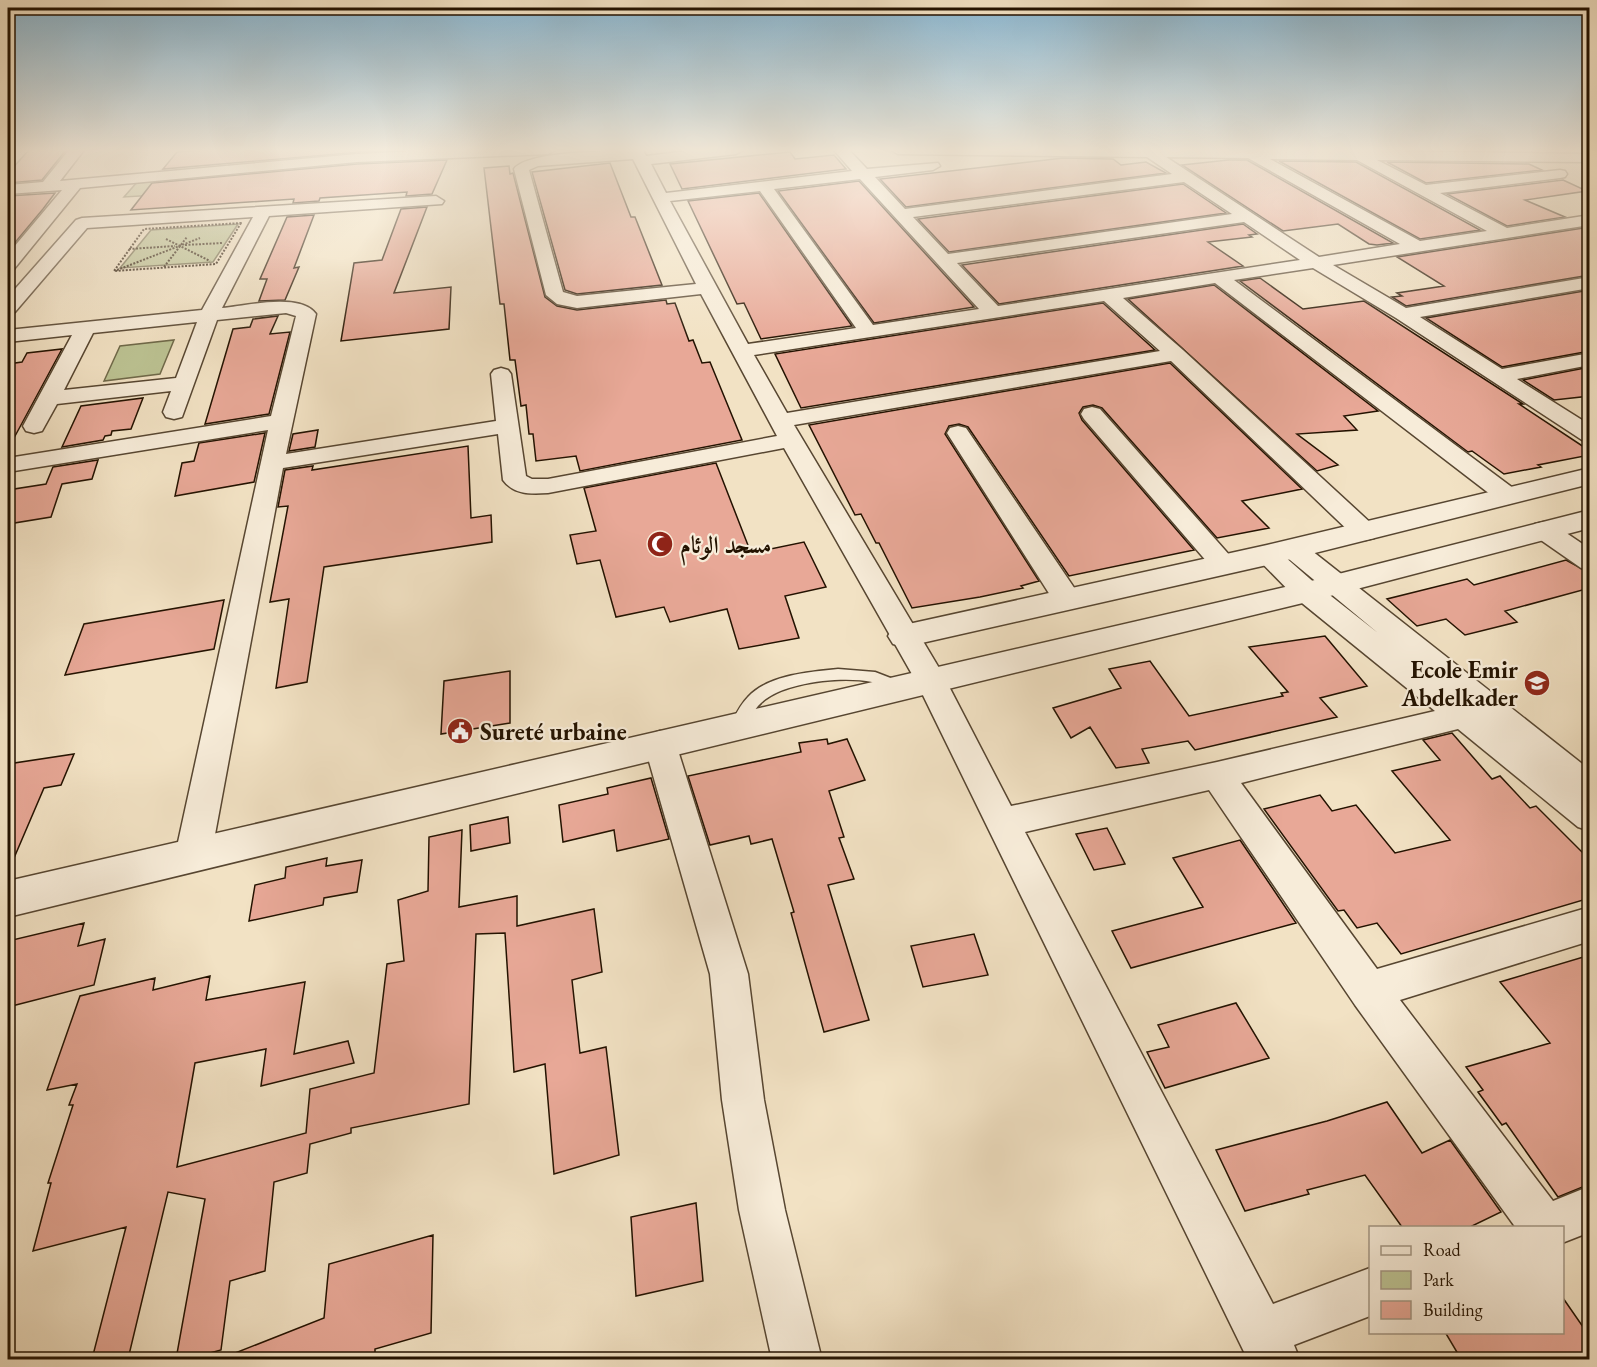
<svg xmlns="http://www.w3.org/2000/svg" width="1597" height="1367" font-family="'EB Garamond',Amiri,serif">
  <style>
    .green { fill: #bcc393; stroke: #706a4a; stroke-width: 1.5 }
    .building { fill: #e8a897; stroke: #231200; stroke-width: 1.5 }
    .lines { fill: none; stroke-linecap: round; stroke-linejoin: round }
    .service-casing { stroke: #574631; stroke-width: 3 }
    .minor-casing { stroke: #574631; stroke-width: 3 }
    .tertiary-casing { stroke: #574631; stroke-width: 3 }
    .path { stroke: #231200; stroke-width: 2; stroke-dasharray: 2 1.5; stroke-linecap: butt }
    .service { fill: #f7ecd9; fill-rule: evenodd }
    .minor { fill: #f7ecd9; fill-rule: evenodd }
    .tertiary { fill: #f7ecd9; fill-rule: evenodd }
    .labels { text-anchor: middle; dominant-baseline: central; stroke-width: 4.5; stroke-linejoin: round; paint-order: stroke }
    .poi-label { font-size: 24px; font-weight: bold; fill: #231200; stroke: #f7ecd9; text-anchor: start }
  </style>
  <rect width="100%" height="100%" fill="#f2e2c4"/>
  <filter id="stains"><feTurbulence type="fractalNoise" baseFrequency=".00333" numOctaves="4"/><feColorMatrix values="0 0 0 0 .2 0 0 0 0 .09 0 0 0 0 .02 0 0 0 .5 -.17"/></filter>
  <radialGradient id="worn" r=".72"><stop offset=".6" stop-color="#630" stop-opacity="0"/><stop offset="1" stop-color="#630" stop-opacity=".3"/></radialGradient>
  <path class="green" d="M237,175L225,191L124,197L139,180Z
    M238,224L213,262L120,268L151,230Z
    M174,340L160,374L104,381L120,346Z"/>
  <path class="building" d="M29,150H66L42,180L8,183V173Z
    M200,150H384L163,169L177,152Z
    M790,152L795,159L834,155L846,169L682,189L670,164Z
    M1063,158L1113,159L1121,165L1146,162L1166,173L906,207L880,179Z
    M447,160L432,194L406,196L407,192L320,198L319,201L293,203L294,199L131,210L152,183L357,164Z
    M1228,160H1247L1393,243L1377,245L1369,244L1338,224L1283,231L1182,165Z
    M1279,161L1356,162L1480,230L1420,239Z
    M1387,162L1529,164L1542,170L1426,183Z
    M610,163L631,217H635L662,285L577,294L565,290L532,172Z
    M509,166L510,174L513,173L545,297L557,306L577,310L666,300L667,304L675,303L689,341L693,340L702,363L710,362L742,440L580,471L576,456L536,461L533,434H529L526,405L521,406L515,360H510L504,304H500L484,168Z
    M1563,180L1587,191L1525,200L1565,217L1507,226L1447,194Z
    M859,181L974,307L874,323L778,191Z
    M1183,184L1226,213L949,252L918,219Z
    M55,193L43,209L8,251V196Z
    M759,193L852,326L761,339L744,303L737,304L688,201Z
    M427,207L394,293L451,287L449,329L341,341L354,263L382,260L401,209Z
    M314,215L294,268L299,267L285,300L259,301L267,279H260L287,217Z
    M1243,224L1257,234L1249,235L1252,237L1208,242L1243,266L999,304L962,265Z
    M1590,227V275L1406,306L1392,297L1402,296L1397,293L1444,286L1397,257Z
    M1260,278L1303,309L1364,301L1523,404H1519L1590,451V455L1538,465L1541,467L1504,474L1472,451L1468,452L1240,281Z
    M1214,285L1378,411L1344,416L1357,430L1297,434L1338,465L1317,471L1128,299Z
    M1590,290V351L1502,367L1426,318Z
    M1103,303L1155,350L801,408L775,354Z
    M278,316L270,334L290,332L269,414L205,424L233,329L250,327L253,319Z
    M62,349L21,425L8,449V364L22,362L27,353Z
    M1170,363L1302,489L1242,501L1269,528L1217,538L1102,408L1093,405L1083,407L1079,413L1082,420L1194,550L1069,576L968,427L959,424L949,426L945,434L1039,581L1021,586L1023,588L980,597L912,608L879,543H876L861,514L855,515L809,425Z
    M1590,367V396L1554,400L1523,380Z
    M143,398L131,429L112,431L111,435L105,436L103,440L62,447L81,406Z
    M318,430L315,447L289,451L293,434Z
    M265,433L254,482L175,496L182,463L194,461L199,443Z
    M468,446L471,518L491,515L492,542L324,567L307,682L276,688L289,599L270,602L288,506L278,507L285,470L313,466L312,470Z
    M98,460L92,479L62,484L51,517L8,524V490L46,484L53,467Z
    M716,463L751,553L804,542L826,587L785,596L799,638L739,649L727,609L670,622L664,607L616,617L600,560L577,564L570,535L596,531L584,488Z
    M1566,560L1590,573V588L1505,611L1517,622L1465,635L1446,619L1417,626L1387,599L1467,579L1474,585Z
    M224,600L214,649L65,675L84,624Z
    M1325,636L1367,686L1320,698L1337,717L1195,750L1188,741L1142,749L1149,763L1116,768L1090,727L1071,738L1053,708L1121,688L1109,669L1150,661L1189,716L1283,696L1281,693L1288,692L1249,647Z
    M510,671V723L441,734L444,681Z
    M1452,733L1492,779L1500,776L1530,808L1536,806L1590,860V898L1401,954L1377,923L1357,928L1344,910L1338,911L1264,809L1320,795L1332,811L1356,805L1395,853L1450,840L1392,771L1440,760L1423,740Z
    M827,739L828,744L847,739L865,780L829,791L844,837L839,838L854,879L828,885L869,1020L824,1032L791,913L794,912L772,839L751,844L749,836L710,845L688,776L801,752L799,743Z
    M74,754L61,785L44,788L8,872V764Z
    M651,778L669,839L617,851L614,830L563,842L559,805L608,794L607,788Z
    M508,817L510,843L471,851L470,825Z
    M1107,828L1125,864L1094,870L1076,834Z
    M462,830L459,907L517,896V926L594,909L602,972L572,980L580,1053L606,1047L619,1155L554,1174L545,1064L514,1072L505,933L476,934L469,1104L351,1128V1133L310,1144L307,1173L274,1182L265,1271L230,1281L221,1350L188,1359H176L205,1199L168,1192L128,1359H92L126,1227L33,1251L51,1183H48L73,1105H69L77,1084L47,1090L80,996L155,978L153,990L210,976L206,1000L305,982L294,1054L348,1041L354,1063L261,1086L266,1049L195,1063L177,1167L306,1133L310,1089L374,1073L387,964L404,961L398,900L428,891L429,837Z
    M1240,840L1296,923L1131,968L1112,931L1203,907L1173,858Z
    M327,858L326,866L362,860L357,892L324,898L323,905L249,921L255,885L285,878L286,867Z
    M84,923L78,946L105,939L94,985L8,1007V941Z
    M974,934L988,975L923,987L911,946Z
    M1590,955V1184L1558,1197L1506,1123L1502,1125L1478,1092L1483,1090L1466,1067L1550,1043L1500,982Z
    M1236,1003L1269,1058L1165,1088L1147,1052L1169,1047L1158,1025Z
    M1387,1102L1422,1153L1450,1140L1501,1212L1470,1227H1402L1365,1175L1307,1190L1309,1194L1245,1211L1216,1150L1327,1121Z
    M696,1203L703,1281L636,1296L631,1217Z
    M433,1235L431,1333L375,1349V1359H220L324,1318L329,1264Z
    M1563,1298L1590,1337V1359H1461L1445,1332H1563Z"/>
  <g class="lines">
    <defs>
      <path id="service" d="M838,669L875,672L906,684L909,688L906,692C895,696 883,685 872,682C842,676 783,682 761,703C753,710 749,721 744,730H732L730,726C735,716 740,705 748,697C768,675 809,672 838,669Z"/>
      <path id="minor" d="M69,150H84L60,181L357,154L436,150H555L548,154L357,162L80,188L14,269L8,270V254L62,190L8,194V185L43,182Z
        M629,150H643L646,156L695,150H743L736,154L651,164L666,193L852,171L834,150H849L867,169L938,163L940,166L933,170L875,177L905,209L1172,174L1147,157L898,154L891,150H1303L1590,154V162L1377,160L1426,185L1560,170L1565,171L1567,174L1565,177L1560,178L1440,193L1507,228L1590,215V225L1333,265L1406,308L1590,277V288L1420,317L1502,369L1590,353V365L1517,379L1590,425V442L1582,440L1396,318L1313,268L1234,280L1517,491L1520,496L1517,501L1508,504L1499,501L1215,283L1123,298L1183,350L1374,526L1378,532L1374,538L1365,540L1356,538L1171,361L794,425L942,673L1011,806L1217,762L1435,711L1297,599L1254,555L1258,549L1267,546L1276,549L1317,585L1378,633L1284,555L1280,549L1284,543L1293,540L1302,543L1590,770V831L1578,827L1458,729L1241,783L1377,969L1590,907V941L1400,1000L1553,1201L1590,1186V1232L1562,1243V1228H1516L1355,1005L1209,790L1025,832L1273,1304L1370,1268V1316L1294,1345L1300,1360H1248L917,683L784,448L548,493C531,494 514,495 503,480L498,434L283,468L211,856L205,867L193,871L181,867L175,856L268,430L8,472V458L271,416L296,316L286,313L217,320L182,417L174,419L166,417L163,412L171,391L57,404L42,431L34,433L26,431L23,426L72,335L8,342V330L202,310L253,217L87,228L15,312L8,314V297L76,220L82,218L436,196L444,201L442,204L269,216L222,308C246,306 300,292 316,314L286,454L496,421L491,374L494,370L501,368L508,370L511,374L526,476L532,479H548L777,436L701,294L577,308L557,304L546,295L514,169C528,151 604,152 629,150ZM1166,157L1248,158L1400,244L1319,257ZM633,159L696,284L577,296L563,292L529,170L538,166ZM1270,159L1357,160L1487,231L1420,241ZM860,179L979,309L873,325L774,189ZM1184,182L1232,214L948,254L913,217ZM760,191L856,328L748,344L670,201ZM1244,222L1300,260L998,306L957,263ZM1104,301L1160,351L787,413L754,355ZM197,322L176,378L64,390L93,333Z
        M1092,407L1100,409L1232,558L1236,564L1232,570L1223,573L1214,570L1084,419L1081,414L1084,409Z
        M958,426L966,428L1077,592L1081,599L1077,606L1067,609L1057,606L947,433L950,428Z
        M1544,522L1553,524L1590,549V571L1581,568L1535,536L1531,530L1535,524Z
        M660,731L671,735L676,744L748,974L764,1100L785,1210L822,1360H772L739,1210L722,1100L710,974L644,744L649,735Z"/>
      <path id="tertiary" d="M1590,468V484L1267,565L904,647L893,644L888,636L893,628L904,625L1267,545Z
        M1590,510V528L1307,602L8,917V881L1307,582Z"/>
    </defs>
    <use href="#service" class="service-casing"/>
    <use href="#minor" class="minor-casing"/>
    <use href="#tertiary" class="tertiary-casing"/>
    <path class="path" d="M241,223L216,264L114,271L144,229Z
      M166,239L210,261
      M185,245L222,243
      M129,249L175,246
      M164,267L187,237
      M117,270L200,238"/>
    <use href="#service" class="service"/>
    <use href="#minor" class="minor"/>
    <use href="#tertiary" class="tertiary"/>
  </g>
  <linearGradient id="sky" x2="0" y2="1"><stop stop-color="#89b8d4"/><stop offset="0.44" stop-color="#f9f2e4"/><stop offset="1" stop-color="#f9f2e4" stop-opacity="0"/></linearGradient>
  <rect width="1597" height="342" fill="url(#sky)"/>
  <defs>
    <symbol id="mosque-disc" viewBox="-11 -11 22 22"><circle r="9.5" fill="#8f2418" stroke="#f7ecd9"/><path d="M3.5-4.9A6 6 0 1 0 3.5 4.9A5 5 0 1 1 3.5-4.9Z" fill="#fff"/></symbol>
    <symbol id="school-disc" viewBox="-11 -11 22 22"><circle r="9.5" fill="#8f2418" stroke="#f7ecd9"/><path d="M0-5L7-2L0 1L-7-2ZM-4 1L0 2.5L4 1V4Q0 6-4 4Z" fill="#fff"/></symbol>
    <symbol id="civic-disc" viewBox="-11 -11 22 22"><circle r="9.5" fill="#8f2418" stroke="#f7ecd9"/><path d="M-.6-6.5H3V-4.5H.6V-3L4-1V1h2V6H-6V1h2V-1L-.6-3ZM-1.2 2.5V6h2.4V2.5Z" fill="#fff"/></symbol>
  </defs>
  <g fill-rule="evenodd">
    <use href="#mosque-disc" x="645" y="529" width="30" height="30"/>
    <use href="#school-disc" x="1522" y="668" width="30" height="30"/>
    <use href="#civic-disc" x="445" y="716" width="30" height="30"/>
  </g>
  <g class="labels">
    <g class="poi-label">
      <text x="680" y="544">مسجد الوئام</text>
      <text x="1518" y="669" text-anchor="end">Ecole Emir<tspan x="1518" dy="28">Abdelkader</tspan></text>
      <text x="480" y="731">Sureté urbaine</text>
    </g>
  </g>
  <rect width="1597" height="1367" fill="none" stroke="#f2e2c4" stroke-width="30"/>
  <rect x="9" y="9" width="1579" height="1349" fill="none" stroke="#231200" stroke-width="3"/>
  <rect x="15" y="15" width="1567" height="1337" fill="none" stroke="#231200" stroke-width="1.5"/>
  <rect x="1369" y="1226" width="195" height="108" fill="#f7ecd9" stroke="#a29582" stroke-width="1.5"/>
  <rect x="1381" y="1246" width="30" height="9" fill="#f7ecd9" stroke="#a29582" stroke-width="1.5"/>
  <text x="1423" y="1256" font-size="18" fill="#231200">Road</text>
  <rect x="1381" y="1271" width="30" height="18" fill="#bcc393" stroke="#a29582" stroke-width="1.5"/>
  <text x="1423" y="1286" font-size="18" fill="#231200">Park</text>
  <rect x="1381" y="1301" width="30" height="18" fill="#e8a897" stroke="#a29582" stroke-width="1.5"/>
  <text x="1423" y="1316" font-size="18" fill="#231200">Building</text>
  <rect width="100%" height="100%" filter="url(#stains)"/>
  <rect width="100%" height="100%" fill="url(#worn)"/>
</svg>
